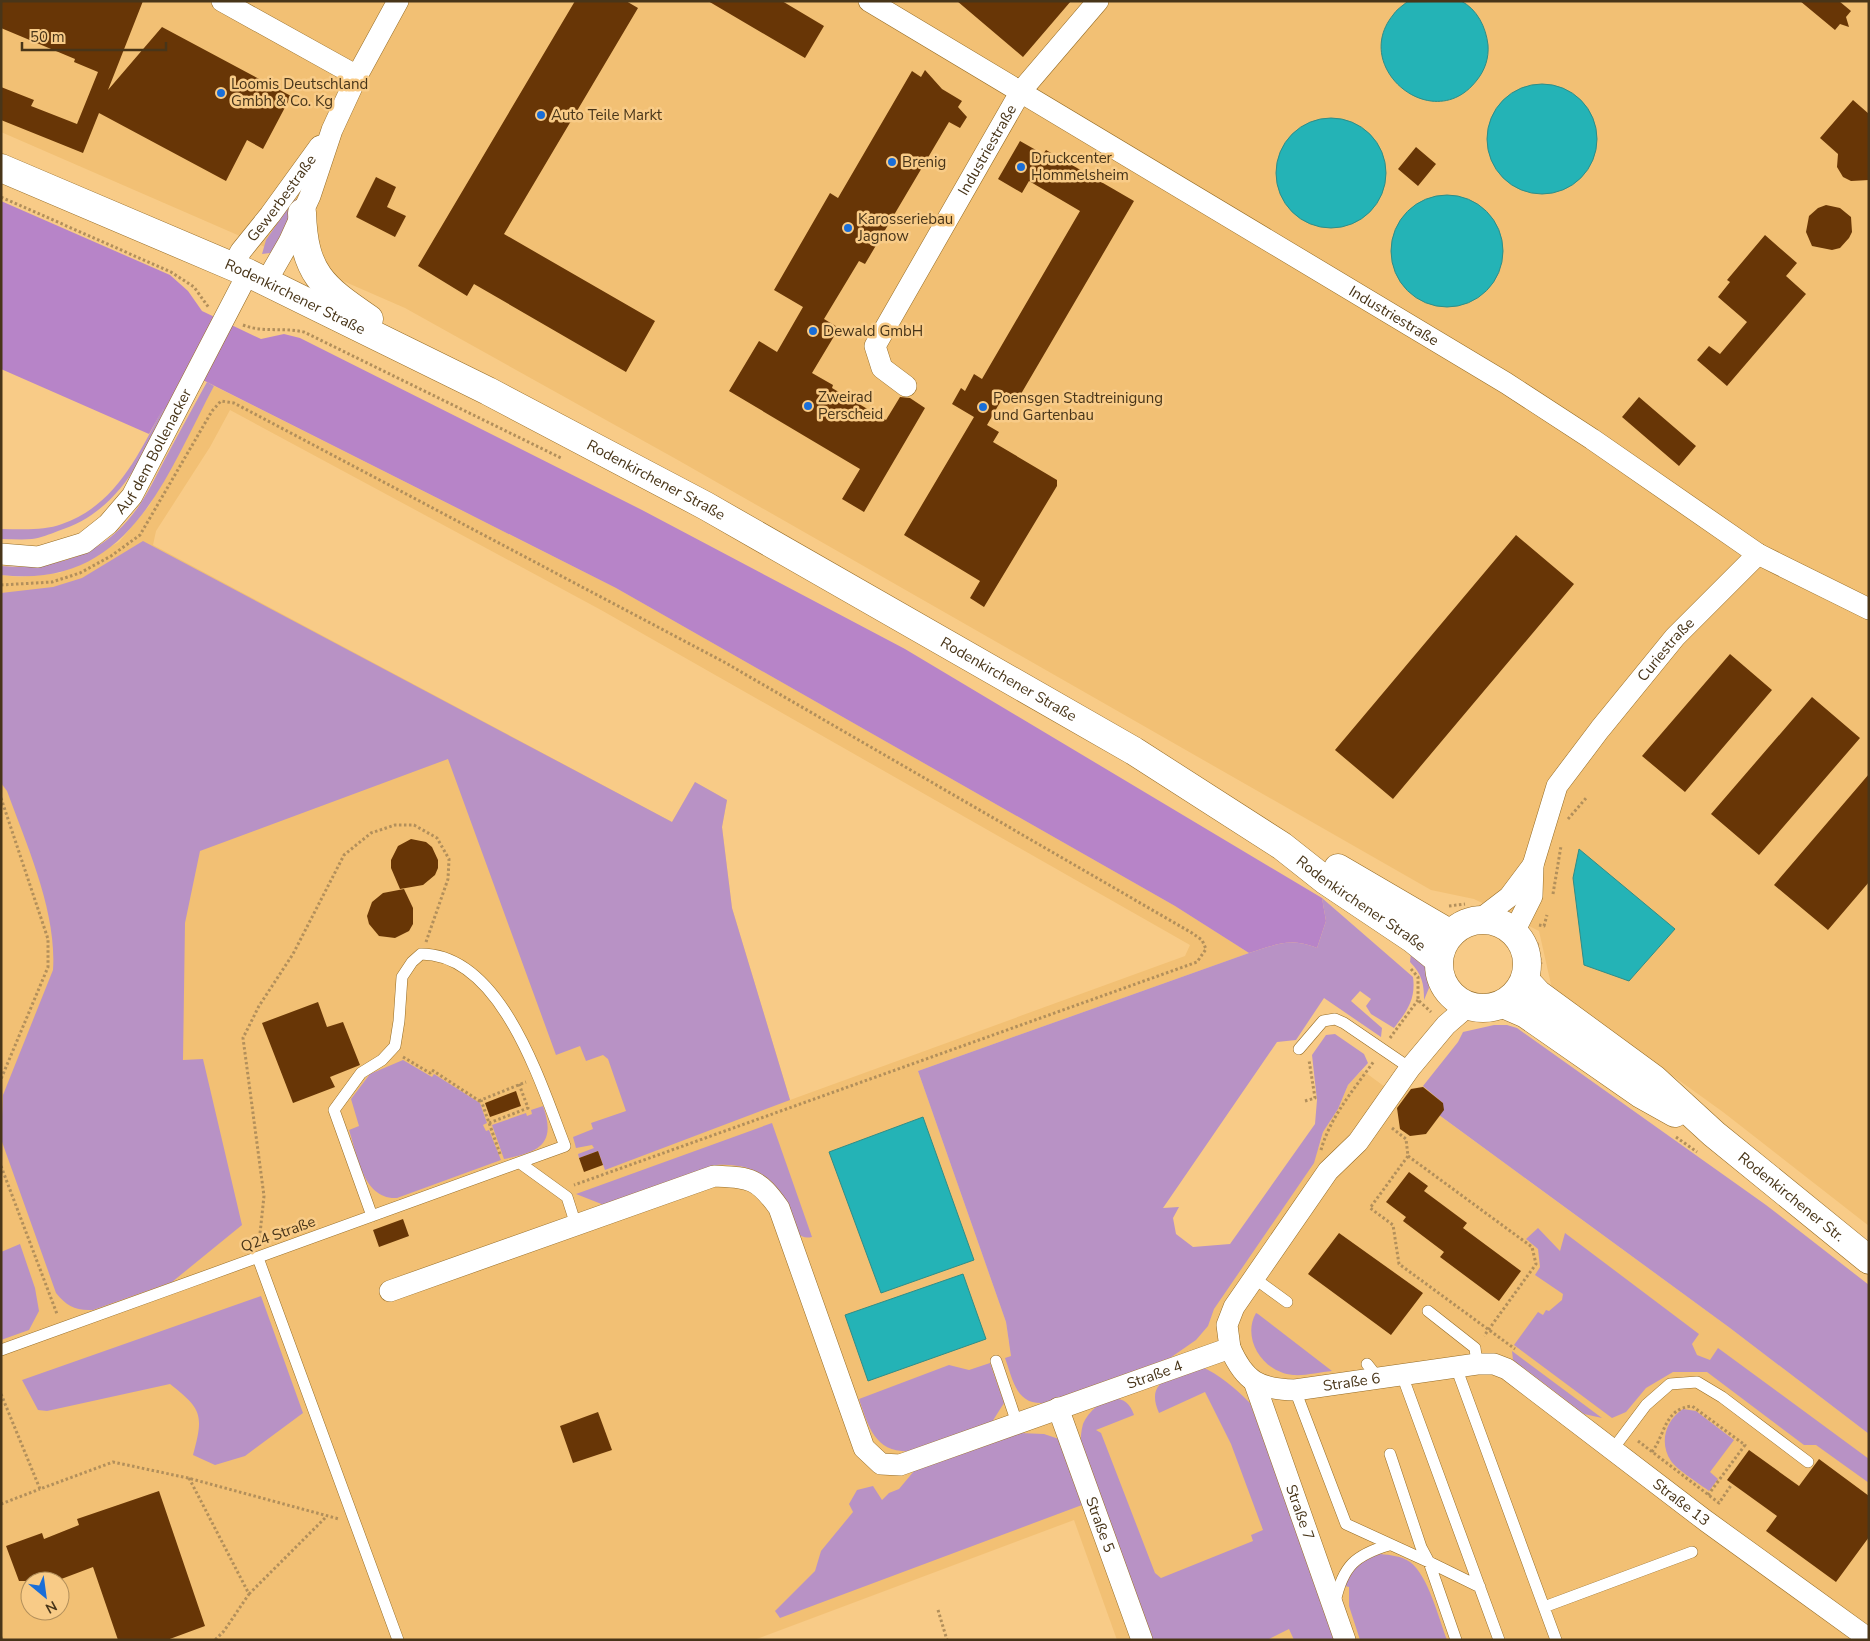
<svg xmlns="http://www.w3.org/2000/svg" width="1870" height="1641" font-family="'Nunito Sans',sans-serif">
  <style>
    .built { fill: #f2c074; fill-rule: evenodd }
    .green { fill: #b892c5 }
    .forest { fill: #b784c8 }
    .water { fill: #24b3b6; stroke: #2f8d87 }
    .building { fill: #683606 }
    .lines { fill: none; stroke-linecap: round; stroke-linejoin: round }
    .lane-casing { stroke: #956b24; stroke-width: 12 }
    .street-casing { stroke: #956b24; stroke-width: 22 }
    .secondary-casing { stroke: #956b24; stroke-width: 29 }
    .path { stroke: #b28f5b; stroke-width: 3; stroke-dasharray: 2.5 2.5; stroke-linecap: butt }
    .lane { stroke: #fff; stroke-width: 11 }
    .street { stroke: #fff; stroke-width: 21 }
    .secondary { stroke: #fff; stroke-width: 28 }
    .poi-dot { fill: #196ed8; stroke: #f8cb87; stroke-width: 2 }
    .labels { text-anchor: middle; dominant-baseline: central; stroke-width: 5; stroke-linejoin: round; paint-order: stroke }
    .poi-label { font-size: 15px; fill: #483519; stroke: #f8cb87; text-anchor: start }
    .street-label { font-size: 15px; fill: #483519; stroke: #f8cb87 }
  </style>
  <rect width="100%" height="100%" fill="#f8cb87"/>
  <path class="built" d="M1,1H1869V1226L1723,1112L1552,989L1539,931L1474,899L1431,890L676,459L405,308L1,132Z
    M214,386L616,588L1175,906L1249,953L918,1071L1006,1322L1009,1343L1214,1293L1319,1147L1323,1132L1338,1109L1348,1085L1362,1070L1400,1098L1406,1090L1423,1086L1443,1103L1440,1116L1730,1328L1869,1434V1640H1117L1074,1520L754,1640H1V575L19,577L60,573L119,542L149,506ZM230,410L601,610L1190,945L1185,956L790,1100L732,908L722,827L727,800L695,782L672,822L153,545L156,531L210,447ZM30,1581H60V1611H30Z"/>
  <path class="green" d="M294,199L298,201L276,248L270,253L262,254L266,240Z
    M207,382L214,386C165,478 129,590 1,575V566C48,570 96,558 128,520C144,502 154,480 165,459C179,433 193,407 207,382Z
    M163,408L168,410C140,461 118,512 58,531C50,534 41,538 32,539C22,540 11,539 1,539V529C21,529 44,531 62,524C115,506 139,454 163,408Z
    M143,541L672,822L695,782L727,800L722,827L732,908L790,1100L605,1170L598,1151L579,1158L578,1154L594,1148L592,1145L576,1148L573,1137L593,1129L591,1123L626,1111L608,1059L603,1055L586,1061L580,1046L556,1055L448,759L200,851L185,923L183,1060L203,1059L242,1225L172,1282L93,1310C75,1311 67,1306 56,1293L1,1139L3,1095L53,970C57,912 27,846 7,791L1,783V593L53,587L82,578Z
    M1322,898L1413,977C1416,999 1407,1011 1394,1028L1371,1014L1366,1006L1371,999L1360,991L1351,1001L1382,1028L1381,1037L1324,998L1296,1040L1277,1042L1163,1208L1179,1207L1173,1218L1176,1234L1193,1247L1230,1244L1315,1124L1317,1100L1312,1055L1326,1035L1335,1034L1364,1054L1368,1063L1348,1085L1338,1109L1323,1132L1314,1163L1214,1309L1208,1326L1196,1340L1170,1358L1044,1403C1016,1405 1013,1380 1005,1358L1011,1356L1006,1322L918,1071L1249,953C1276,945 1289,937 1317,948L1326,921Z
    M1411,953L1427,967L1429,988L1424,1000C1424,984 1422,974 1410,962Z
    M1494,1025H1507L1517,1028L1766,1205L1869,1285V1434L1730,1328L1439,1115L1443,1103L1423,1086L1458,1042L1463,1032Z
    M403,1060L432,1077L434,1074L480,1103L487,1123L483,1125L486,1131L489,1130L501,1160L397,1198C363,1200 357,1154 349,1130L359,1126L351,1099L370,1074Z
    M543,1106C557,1145 538,1152 504,1159L492,1125L526,1113L527,1116L532,1114L531,1110Z
    M772,1123L812,1237C807,1238 802,1238 798,1233C792,1227 790,1213 786,1205C775,1174 748,1163 716,1165L604,1205L576,1194Z
    M1538,1228L1560,1251L1565,1233L1699,1334L1692,1344L1697,1355L1710,1360L1718,1348L1869,1459V1483L1816,1445H1804L1707,1372H1673L1646,1388L1626,1412L1612,1418L1514,1345L1538,1312L1543,1315L1546,1310L1549,1311L1562,1300L1563,1294L1535,1275L1540,1267L1538,1249L1526,1239Z
    M20,1244L35,1288L39,1311L29,1330L1,1340V1252Z
    M261,1296L303,1413L245,1456L215,1465L193,1455C204,1415 202,1409 170,1384L47,1411L38,1410L22,1380Z
    M1256,1313L1258,1314L1332,1371C1320,1372 1305,1376 1293,1375C1264,1373 1241,1339 1256,1313Z
    M1512,1351L1602,1418L1584,1414L1513,1360Z
    M990,1363L1004,1403L992,1422L915,1451C876,1455 869,1429 859,1399L949,1365L969,1370Z
    M1200,1366C1220,1375 1234,1387 1250,1403L1337,1640H1294L1289,1629L1267,1640H1151L1080,1444C1081,1437 1081,1431 1083,1424C1092,1403 1124,1384 1134,1415L1096,1430L1101,1433L1155,1573L1161,1578L1253,1541L1251,1535L1263,1530L1231,1444L1205,1392L1159,1413C1144,1379 1174,1377 1200,1366Z
    M1683,1409L1696,1411L1734,1440L1710,1472L1718,1479L1709,1491C1700,1484 1677,1470 1671,1461C1659,1443 1665,1421 1683,1409Z
    M1020,1433L1044,1434L1059,1439L1082,1505L780,1618L775,1611L815,1571L821,1551L853,1512L849,1504L857,1490L873,1486L882,1500L889,1493L899,1489L914,1471Z
    M1380,1554C1391,1555 1401,1556 1410,1562C1428,1575 1439,1619 1447,1640H1360L1349,1606V1587L1345,1586C1350,1568 1364,1560 1380,1554Z"/>
  <path class="forest" d="M1,201L170,275L188,291L202,311L261,339L284,334L300,338L642,510L905,649L1322,898L1326,921L1317,948C1289,937 1276,945 1249,953L1175,906L616,588L189,373L168,410L163,409L149,434L1,369Z"/>
  <path class="water" d="M1461,1C1477,9 1486,27 1488,45C1489,58 1485,70 1477,80C1434,137 1350,68 1393,15C1396,10 1402,6 1407,2Z
    M1487 139a55 55 0 1 1 110 0a55 55 0 1 1-110 0Z
    M1276 173a55 55 0 1 1 110 0a55 55 0 1 1-110 0Z
    M1391 251a56 56 0 1 1 112 0a56 56 0 1 1-112 0Z
    M1579,849L1675,929L1629,981L1584,965L1573,878Z
    M923,1117L974,1260L881,1293L829,1152Z
    M963,1274L986,1339L868,1381L845,1315Z"/>
  <path class="building" d="M1,1H143L108,90L162,27L291,96L263,149L247,140L226,181L99,113L83,153L1,120V87L34,100L31,106L77,124L98,72L74,62L75,59L1,28Z
    M575,1H626L638,8L504,234L655,321L626,372L474,284L467,296L418,266Z
    M708,1H782L824,26L805,58Z
    M957,1H1071L1023,57Z
    M1800,1H1839L1851,11L1846,17L1849,27L1840,24L1835,30Z
    M925,70L942,89L962,101L958,107L967,117L960,128L949,122L865,264L859,261L824,319L839,328L812,373L833,385L832,388L886,420L900,397L910,398L925,408L864,512L842,499L860,469L729,391L759,341L777,352L803,307L774,290L830,193L838,198L912,71L921,77Z
    M1853,100L1869,114V180L1851,181L1843,177L1837,167L1838,154L1820,138Z
    M1020,141L1043,154L1046,150L1134,201L1018,399L1006,392L987,425L999,432L993,442L1057,480V486L984,607L970,598L980,581L904,535L974,417L952,404L961,388L965,391L974,374L982,379L1080,211L1029,181L1022,193L998,179Z
    M1416,147L1436,164L1418,186L1398,169Z
    M376,177L396,187L387,207L406,216L395,237L356,217Z
    M1826,205L1840,208L1851,217L1852,232L1849,238L1840,248L1832,250L1812,246L1806,232L1809,216L1818,208Z
    M1765,235L1797,263L1786,276L1806,294L1727,386L1697,360L1709,346L1720,354L1747,322L1718,297L1730,282L1727,280Z
    M1639,397L1696,446L1679,466L1622,417Z
    M1516,535L1574,584L1393,799L1335,750Z
    M1730,654L1772,690L1685,792L1642,756Z
    M1812,697L1860,738L1759,855L1711,814Z
    M1869,774V882L1828,930L1774,885Z
    M411,839L426,842L432,847L438,860V868L435,875L423,885L400,889L391,868V860L398,846Z
    M404,889L413,908V924L409,931L395,938L379,936L369,924L367,916L372,902L383,893Z
    M318,1002L327,1027L343,1022L360,1065L330,1077L335,1087L293,1103L262,1023Z
    M1423,1087L1443,1103L1444,1110L1426,1134L1410,1136L1400,1129L1397,1108L1411,1089Z
    M516,1091L521,1106L490,1117L485,1103Z
    M598,1151L603,1165L584,1172L579,1158Z
    M1409,1172L1428,1186L1424,1191L1467,1223L1463,1228L1521,1271L1499,1301L1440,1257L1444,1252L1403,1221L1406,1217L1386,1202Z
    M403,1219L409,1236L379,1247L373,1230Z
    M1339,1233L1423,1293L1391,1335L1308,1274Z
    M598,1412L612,1450L573,1463L560,1426Z
    M1749,1450L1799,1486L1819,1459L1869,1496V1537L1836,1582L1766,1531L1777,1516L1727,1480Z
    M159,1491L205,1626L167,1640H118L93,1567L56,1581H19L6,1546L42,1533L44,1539L79,1525L77,1519Z"/>
  <g class="lines">
    <defs>
      <path id="lane" d="M1299,1049L1323,1021L1335,1019L1344,1023L1410,1068
        M520,1163L567,1197L576,1225
        M258,1258L398,1640
        M1254,1278L1287,1302
        M1428,1311L1475,1348L1477,1364
        M1,1350C189,1282 377,1215 565,1146C541,1085 502,954 421,954L412,962L402,977L399,1021L395,1046L382,1060L361,1073L334,1110L372,1216
        M996,1361L1017,1423
        M1367,1364L1378,1378
        M1456,1367L1556,1640
        M1402,1375L1499,1640
        M1295,1390L1346,1524L1429,1562L1456,1640
        M1613,1449L1646,1405L1670,1384L1697,1382L1722,1397L1808,1462
        M1390,1454L1421,1547L1429,1562L1480,1587
        M1335,1602C1343,1566 1355,1555 1389,1545
        M1544,1607L1692,1552"/>
      <g id="street">
        <path d="M222,1L357,76"/>
        <path id="s1" d="M869,1L1506,383L1592,439L1758,554L1869,609"/>
        <path id="s2" d="M232,267L241,251L270,215L320,146"/>
        <path d="M266,282L289,242L310,196L332,130L357,76L398,1"/>
        <path id="s3" d="M906,386L882,368L875,346L1021,91L1098,1"/>
        <path id="s4" d="M1,554L38,557L84,543L108,524L132,496L248,273"/>
        <path d="M1479,920L1509,897L1533,865"/>
        <path id="s5" d="M1518,936L1514,932L1532,896L1533,865L1557,786L1600,729L1675,637L1758,554"/>
        <path id="s6" d="M390,1291L714,1176C750,1178 757,1177 779,1208L864,1448L881,1464L900,1465L1230,1348L1227,1325L1234,1307L1328,1171L1358,1142L1410,1068L1446,1025L1468,1006"/>
        <path id="s7" d="M1230,1348C1245,1382 1259,1389 1295,1390L1477,1364H1494L1507,1369L1706,1521L1869,1639"/>
        <path id="s8" d="M1255,1384L1345,1640"/>
        <path id="s9" d="M1058,1408L1142,1640"/>
      </g>
      <g id="secondary">
        <path id="s10" d="M1,168L248,273L488,391L706,506L1134,751L1282,846L1325,880L1413,939L1439,960"/>
        <path d="M302,213C304,273 322,287 369,319"/>
        <path d="M1338,868L1451,934"/>
        <circle cx="1483" cy="964" r="44"/>
        <path id="s11" d="M1525,980L1538,994L1654,1079L1714,1134L1869,1260"/>
        <path d="M1503,1004L1526,1014L1641,1094L1675,1113"/>
      </g>
    </defs>
    <use href="#lane" class="lane-casing"/>
    <use href="#street" class="street-casing"/>
    <use href="#secondary" class="secondary-casing"/>
    <path class="path" d="M1,197L171,272L194,287L209,308
      M243,325C263,333 283,327 304,332L561,458
      M1,585L52,582L80,573L111,556L140,535L212,411L221,401L234,403L724,662L1192,933L1202,940L1206,949L1197,962L574,1185
      M1,798L48,939V967L1,1079
      M1568,819L1587,797
      M1553,894L1561,846
      M1449,906L1465,904
      M1539,925L1544,926L1547,915
      M1537,943L1541,964
      M1411,969L1418,977V1000L1431,1012
      M1390,1038L1418,1000
      M403,1057L430,1073L432,1070L481,1102
      M1305,1101L1315,1098L1309,1060
      M489,1123L528,1108L519,1084
      M1392,1128L1406,1139L1408,1156L1370,1208L1393,1225L1399,1264L1515,1349
      M1676,1137L1697,1152
      M1321,1150C1330,1117 1355,1088 1374,1061
      M500,1154L481,1100L526,1082
      M1408,1156L1532,1247L1536,1264L1484,1336
      M1,1166L57,1314
      M259,1243L264,1196L243,1038L259,1006L293,954L344,855L371,833L395,825H414L437,838L449,859L448,879L426,942
      M1,1394L40,1489L113,1462L188,1478L339,1519
      M1638,1441L1719,1503L1732,1484
      M1652,1452C1666,1433 1664,1409 1692,1406L1745,1445L1708,1495
      M189,1478L249,1594L224,1631L215,1640
      M1,1504L40,1489
      M249,1594L327,1516
      M938,1610L947,1640
      M1,1637L2,1640"/>
    <use href="#lane" class="lane"/>
    <use href="#street" class="street"/>
    <use href="#secondary" class="secondary"/>
  </g>
  <g class="poi-dot">
    <circle cx="221" cy="93" r="5"/>
    <circle cx="541" cy="115" r="5"/>
    <circle cx="892" cy="162" r="5"/>
    <circle cx="1021" cy="167" r="5"/>
    <circle cx="848" cy="228" r="5"/>
    <circle cx="813" cy="331" r="5"/>
    <circle cx="808" cy="406" r="5"/>
    <circle cx="983" cy="407" r="5"/>
  </g>
  <g class="labels">
    <g class="poi-label">
      <text x="231" y="84">Loomis Deutschland<tspan x="231" dy="17">Gmbh &amp; Co. Kg</tspan></text>
      <text x="551" y="115">Auto Teile Markt</text>
      <text x="1031" y="158">Druckcenter<tspan x="1031" dy="17">Hommelsheim</tspan></text>
      <text x="902" y="162">Brenig</text>
      <text x="858" y="219">Karosseriebau<tspan x="858" dy="17">Jagnow</tspan></text>
      <text x="823" y="331">Dewald GmbH</text>
      <text x="818" y="397">Zweirad<tspan x="818" dy="17">Perscheid</tspan></text>
      <text x="993" y="398">Poensgen Stadtreinigung<tspan x="993" dy="17">und Gartenbau</tspan></text>
    </g>
    <g class="street-label">
      <text stroke="none"><textPath href="#s3" startOffset="279">Industriestraße</textPath></text>
      <text stroke="none"><textPath href="#s2" startOffset="85">Gewerbestraße</textPath></text>
      <text stroke="none"><textPath href="#s10" startOffset="321">Rodenkirchener Straße</textPath></text>
      <text stroke="none"><textPath href="#s1" startOffset="612">Industriestraße</textPath></text>
      <text stroke="none"><textPath href="#s4" startOffset="202">Auf dem Bollenacker</textPath></text>
      <text stroke="none"><textPath href="#s10" startOffset="726">Rodenkirchener Straße</textPath></text>
      <text stroke="none"><textPath href="#s5" startOffset="334">Curiestraße</textPath></text>
      <text stroke="none"><textPath href="#s10" startOffset="1131">Rodenkirchener Straße</textPath></text>
      <text stroke="none"><textPath href="#s10" startOffset="1549">Rodenkirchener Straße</textPath></text>
      <text stroke="none"><textPath href="#s11" startOffset="344">Rodenkirchener Str.</textPath></text>
      <text transform="translate(278 1234) rotate(-20)">Q24 Straße</text>
      <text stroke="none"><textPath href="#s6" startOffset="988">Straße 4</textPath></text>
      <text stroke="none"><textPath href="#s7" startOffset="141">Straße 6</textPath></text>
      <text stroke="none"><textPath href="#s7" startOffset="518">Straße 13</textPath></text>
      <text stroke="none"><textPath href="#s8" startOffset="136">Straße 7</textPath></text>
      <text stroke="none"><textPath href="#s9" startOffset="124">Straße 5</textPath></text>
    </g>
  </g>
  <rect width="1870" height="1641" fill="none" stroke="#483519" stroke-width="5"/>
  <g transform="translate(45 1596) rotate(151)"><circle r="24" fill="#f8cb87" stroke="#b28f5b"/>
  <path d="M0-4L9 19L0 12L-9 19Z" fill="#196ed8"/>
  <text y="-8" font-size="14" font-weight="bold" text-anchor="middle" fill="#483519">N</text>
  </g>
  <path d="M22 42v8h144v-8" fill="none" stroke="#483519" stroke-width="2.5"/>
  <text x="30" y="42" font-size="15" fill="#483519" stroke="#f8cb87" stroke-width="4" paint-order="stroke">50 m</text>
</svg>
